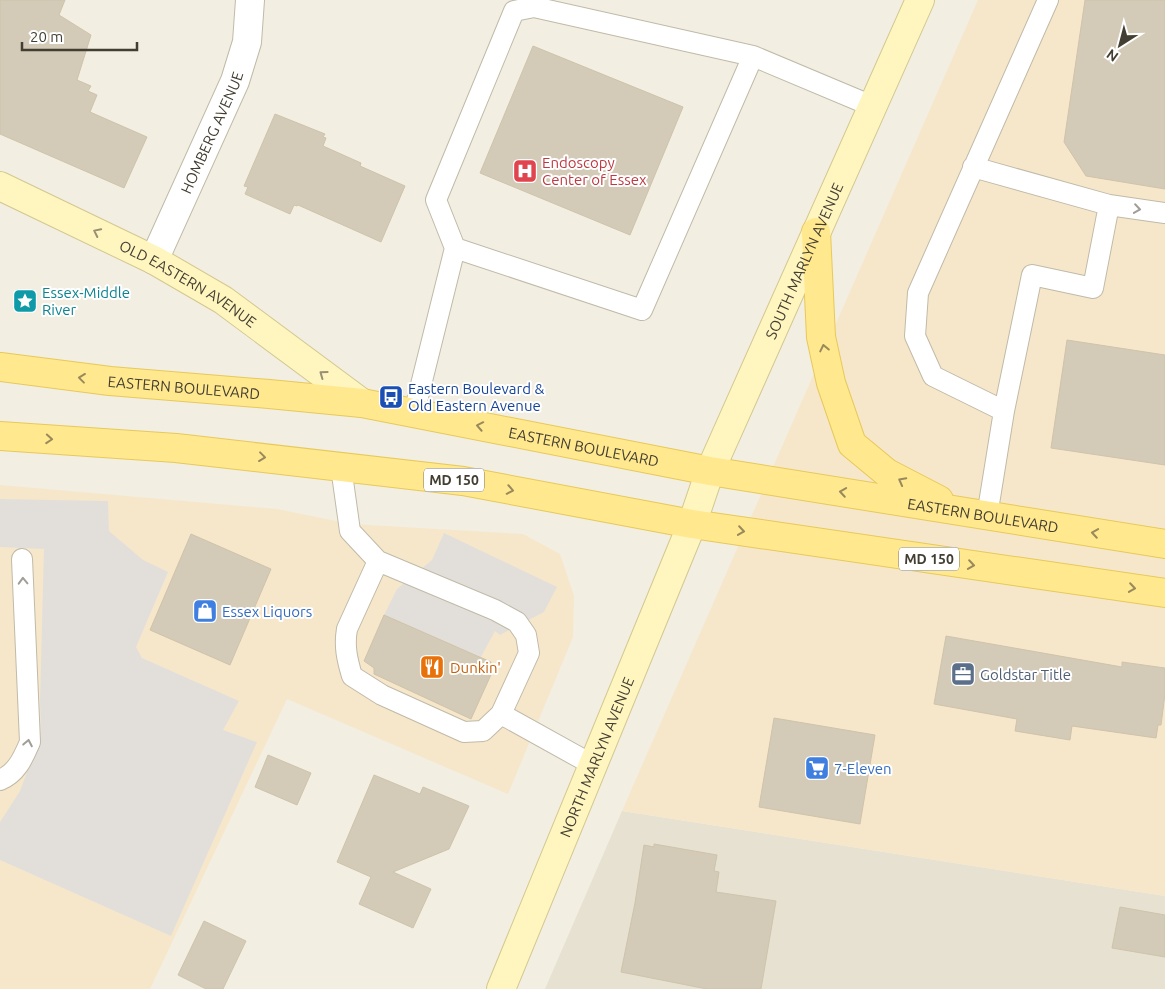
<svg xmlns="http://www.w3.org/2000/svg" width="1165" height="989" font-family="Ubuntu,sans-serif">
  <style>
    .residential { fill: #e6e1d0 }
    .commercial { fill: #f6e7cb }
    .parking { fill: #e2dfdb }
    .building { fill: #d3cbb7; stroke: #cfc3aa }
    .lines { fill: none; stroke-linecap: round; stroke-linejoin: round }
    .lane-casing { stroke: #c0baa7; stroke-width: 22 }
    .street-casing { stroke: #c0baa7; stroke-width: 30 }
    .secondary-casing { stroke: #d3c88f; stroke-width: 30 }
    .primary-casing { stroke: #e7c95a; stroke-width: 30 }
    .lane { stroke: #fff; stroke-width: 20 }
    .street { stroke: #fff; stroke-width: 28 }
    .secondary { stroke: #fff5bf; stroke-width: 28 }
    .primary { stroke: #ffe88e; stroke-width: 28 }
    .oneway { stroke: #a19e98 }
    .oneway2 { stroke: #989071 }
    .oneway3 { stroke: #988a5b }
    .labels { text-anchor: middle; dominant-baseline: central; stroke-width: 4; stroke-linejoin: round; paint-order: stroke }
    .shield { fill: #fff; stroke: #7b7870; stroke-width: 1 }
    .shield-label { font-size: 14px; font-weight: bold; fill: #433e32 }
    .street-label { font-size: 15px; fill: #433e32; stroke: #fff }
    .health-label { font-size: 15px; fill: #be3a42; stroke: #fff; text-anchor: start }
    .culture-label { font-size: 15px; fill: #0d838f; stroke: #fff; text-anchor: start }
    .transit-label { font-size: 15px; fill: #164399; stroke: #fff; text-anchor: start }
    .shop-label { font-size: 15px; fill: #366cbe; stroke: #fff; text-anchor: start }
    .food-label { font-size: 15px; fill: #c56008; stroke: #fff; text-anchor: start }
    .service-label { font-size: 15px; fill: #4e5e75; stroke: #fff; text-anchor: start }
  </style>
  <rect width="100%" height="100%" fill="#f2eee2"/>
  <path class="residential" d="M622,811L1165,896V989H545Z"/>
  <path class="commercial" d="M978,0H1165V896L622,811Z
    M0,485L277,509L351,524L523,534L560,554L574,596L573,637L508,794L287,699L150,989H0Z"/>
  <path class="parking" d="M0,499L108,501L109,531L143,560L168,572L136,647L142,658L239,701L223,730L257,742L171,936L0,860V822L20,791L41,735L40,700L44,549L0,547Z
    M444,533L557,587L544,612L500,635L495,631L481,657L384,615L397,589L432,560Z"/>
  <path class="building" d="M0,0H65L59,15L91,35L77,80L91,86L88,91L97,95L90,112L147,137L124,188L0,134Z
    M1085,0H1165V189L1086,176L1064,142Z
    M533,46L683,107L630,235L480,173Z
    M275,114L325,134L323,137L326,138L323,146L361,163L360,166L405,186L381,242L298,205L297,206L294,205L290,214L245,194L248,187L244,186Z
    M1067,340L1165,355V465L1051,448Z
    M191,534L271,569L230,665L150,630Z
    M384,615L491,662L490,666L494,668L471,719L374,674V668L364,661Z
    M946,636L1122,667V662L1165,668V694L1161,725H1158L1156,738L1072,726L1070,740L1015,731L1017,719L934,704Z
    M774,718L875,735L860,824L759,807Z
    M268,755L311,773L297,805L255,787Z
    M374,775L420,794L423,787L469,806L449,849L393,872L431,889L413,928L359,904L371,877L337,862Z
    M654,844L717,855L714,871L719,872L716,892L776,901L761,989H707L621,972L635,903L644,845L654,847Z
    M1120,907L1165,915V957L1112,948Z
    M204,921L246,941L223,989H206L178,975Z"/>
  <g class="lines">
    <defs>
      <path id="lane" d="M973,167L1109,205L1093,288L1032,275L1004,411
        M1109,205L1165,213
        M455,248L436,200L514,11L534,7L753,56
        M414,413L455,248L642,310L753,56L872,106
        M341,467L350,531L378,561L495,610L517,622L526,635L529,653L501,714L593,765
        M987,516L1004,411L933,376L915,336L918,293L1048,0
        M378,561L347,629C344,646 347,659 352,676L382,695L464,732L483,731L501,714
        M0,780C17,773 23,758 30,742L22,559"/>
      <g id="street">
        <path id="s1" d="M154,260L235,81L247,42L250,0"/>
      </g>
      <g id="secondary">
        <path id="s2" d="M0,186L154,260L223,300L362,403"/>
        <path id="s3" d="M501,989L692,524L710,471L920,0"/>
      </g>
      <g id="primary">
        <path d="M816,232L821,337L831,383L852,444L887,473L939,500"/>
        <path id="s4" d="M0,367L110,381L269,394L362,403L710,471L1165,544"/>
        <path d="M0,436L176,448L463,481L692,524L1165,593"/>
      </g>
    </defs>
    <use href="#lane" class="lane-casing"/>
    <use href="#street" class="street-casing"/>
    <use href="#secondary" class="secondary-casing"/>
    <use href="#primary" class="primary-casing"/>
    <use href="#lane" class="lane"/>
    <use href="#street" class="street"/>
    <use href="#secondary" class="secondary"/>
    <use href="#primary" class="primary"/>
  </g>
  <defs><path id="oneway-chevron" d="M-2-3.5L2.5 0L-2 3.5" fill="none" stroke-width="1.6" stroke-linecap="round" stroke-linejoin="round" transform="scale(1.25)"/></defs>
  <g class="oneway">
    <use href="#oneway-chevron" transform="translate(1137 209) rotate(8)"/>
    <use href="#oneway-chevron" transform="translate(23 581) rotate(-92)"/>
    <use href="#oneway-chevron" transform="translate(28 743) rotate(-79)"/>
  </g>
  <g class="oneway2">
    <use href="#oneway-chevron" transform="translate(97 232) rotate(-154)"/>
    <use href="#oneway-chevron" transform="translate(323 374) rotate(-144)"/>
  </g>
  <g class="oneway3">
    <use href="#oneway-chevron" transform="translate(824 348) rotate(-102)"/>
    <use href="#oneway-chevron" transform="translate(82 378) rotate(-173)"/>
    <use href="#oneway-chevron" transform="translate(480 426) rotate(-169)"/>
    <use href="#oneway-chevron" transform="translate(49 439) rotate(4)"/>
    <use href="#oneway-chevron" transform="translate(262 457) rotate(7)"/>
    <use href="#oneway-chevron" transform="translate(902 481) rotate(-152)"/>
    <use href="#oneway-chevron" transform="translate(510 490) rotate(11)"/>
    <use href="#oneway-chevron" transform="translate(843 492) rotate(-171)"/>
    <use href="#oneway-chevron" transform="translate(741 531) rotate(8)"/>
    <use href="#oneway-chevron" transform="translate(1095 533) rotate(-171)"/>
    <use href="#oneway-chevron" transform="translate(971 565) rotate(8)"/>
    <use href="#oneway-chevron" transform="translate(1132 588) rotate(8)"/>
  </g>
  <defs>
    <symbol id="hospital-square" viewBox="-11 -11 22 22"><rect x="-9" y="-9" width="18" height="18" rx="4" fill="#e0444e" stroke="#fff"/><path d="M-5-5h3v3.5h4V-5h3V5h-3V1.5h-4V5h-3Z" fill="#fff"/></symbol>
    <symbol id="sight-square" viewBox="-11 -11 22 22"><rect x="-9" y="-9" width="18" height="18" rx="4" fill="#0f9aa8" stroke="#fff"/><path d="M0-6L1.8-2.2L6-1.7L2.9 1.2L3.7 5.4L0 3.3L-3.7 5.4L-2.9 1.2L-6-1.7L-1.8-2.2Z" fill="#fff"/></symbol>
    <symbol id="bus-square" viewBox="-11 -11 22 22"><rect x="-9" y="-9" width="18" height="18" rx="4" fill="#1a4fb4" stroke="#fff"/><path d="M-5-6H5V4H4V6H2V4H-2V6H-4V4H-5ZM-3.5-4V0h7V-4ZM-3.5 1.2v1.5H-2V1.2ZM2 1.2v1.5H3.5V1.2Z" fill="#fff"/></symbol>
    <symbol id="shop-square" viewBox="-11 -11 22 22"><rect x="-9" y="-9" width="18" height="18" rx="4" fill="#3f7fe0" stroke="#fff"/><path d="M-5-2.5h2.3a2.7 3.5 0 0 1 5.4 0H5L5.5 6h-11ZM-1.5-2.5h3a1.5 2.3 0 0 0-3 0Z" fill="#fff"/></symbol>
    <symbol id="restaurant-square" viewBox="-11 -11 22 22"><rect x="-9" y="-9" width="18" height="18" rx="4" fill="#e8710a" stroke="#fff"/><path d="M-5-6h1v4h1v-4h1v4h1v-4h1v5L-1.5 .5V6h-2V.5L-5-1ZM5-6V6H3V1.5H1.5Q1.5-4 5-6Z" fill="#fff"/></symbol>
    <symbol id="office-square" viewBox="-11 -11 22 22"><rect x="-9" y="-9" width="18" height="18" rx="4" fill="#5c6f8a" stroke="#fff"/><path d="M-6-3h4V-5.5h4V-3h4V5H-6ZM-1-4.5V-3h2v-1.5ZM-6 0V1H6V0Z" fill="#fff"/></symbol>
    <symbol id="supermarket-square" viewBox="-11 -11 22 22"><rect x="-9" y="-9" width="18" height="18" rx="4" fill="#3f7fe0" stroke="#fff"/><path d="M-6-5.5h2.5l.6 2H6L4.5 2H-2.5L-4.4-4H-6ZM-1.5 3.2a1.3 1.3 0 1 0 .1 0ZM3 3.2a1.3 1.3 0 1 0 .1 0Z" fill="#fff"/></symbol>
  </defs>
  <g fill-rule="evenodd">
    <use href="#hospital-square" x="511" y="157" width="28" height="28"/>
    <use href="#sight-square" x="11" y="287" width="28" height="28"/>
    <use href="#bus-square" x="377" y="383" width="28" height="28"/>
    <use href="#shop-square" x="191" y="597" width="28" height="28"/>
    <use href="#restaurant-square" x="418" y="653" width="28" height="28"/>
    <use href="#office-square" x="949" y="660" width="28" height="28"/>
    <use href="#supermarket-square" x="803" y="754" width="28" height="28"/>
  </g>
  <g class="labels">
    <g class="shield">
      <rect x="424" y="468.5" width="60" height="23" rx="4"/>
      <rect x="899" y="547.5" width="60" height="23" rx="4"/>
    </g>
    <g class="shield-label">
      <text x="454" y="480">MD 150</text>
      <text x="929" y="559">MD 150</text>
    </g>
    <g class="street-label">
      <text stroke="none"><textPath href="#s1" startOffset="140">HOMBERG AVENUE</textPath></text>
      <text stroke="none"><textPath href="#s3" startOffset="789">SOUTH MARLYN AVENUE</textPath></text>
      <text stroke="none"><textPath href="#s2" startOffset="212">OLD EASTERN AVENUE</textPath></text>
      <text stroke="none"><textPath href="#s4" startOffset="185">EASTERN BOULEVARD</textPath></text>
      <text stroke="none"><textPath href="#s4" startOffset="590">EASTERN BOULEVARD</textPath></text>
      <text stroke="none"><textPath href="#s4" startOffset="995">EASTERN BOULEVARD</textPath></text>
      <text stroke="none"><textPath href="#s3" startOffset="251">NORTH MARLYN AVENUE</textPath></text>
    </g>
    <g class="health-label">
      <text x="542" y="162">Endoscopy<tspan x="542" dy="17">Center of Essex</tspan></text>
    </g>
    <g class="culture-label">
      <text x="42" y="292">Essex-Middle<tspan x="42" dy="17">River</tspan></text>
    </g>
    <g class="transit-label">
      <text x="408" y="388">Eastern Boulevard &amp;<tspan x="408" dy="17">Old Eastern Avenue</tspan></text>
    </g>
    <g class="shop-label">
      <text x="222" y="611">Essex Liquors</text>
      <text x="834" y="768">7-Eleven</text>
    </g>
    <g class="food-label">
      <text x="450" y="667">Dunkin'</text>
    </g>
    <g class="service-label">
      <text x="980" y="674">Goldstar Title</text>
    </g>
  </g>
  <g transform="translate(1120 45) rotate(216)" stroke="#ffffff" stroke-width="4" paint-order="stroke">
  <path d="M0-4L9 19L0 12L-9 19Z" fill="#433e32"/>
  <text y="-8" font-size="14" font-weight="bold" text-anchor="middle" fill="#433e32">N</text>
  </g>
  <path d="M22 42v8h115v-8" fill="none" stroke="#433e32" stroke-width="2.5"/>
  <text x="30" y="42" font-size="15" fill="#433e32" stroke="#ffffff" stroke-width="4" paint-order="stroke">20 m</text>
</svg>
